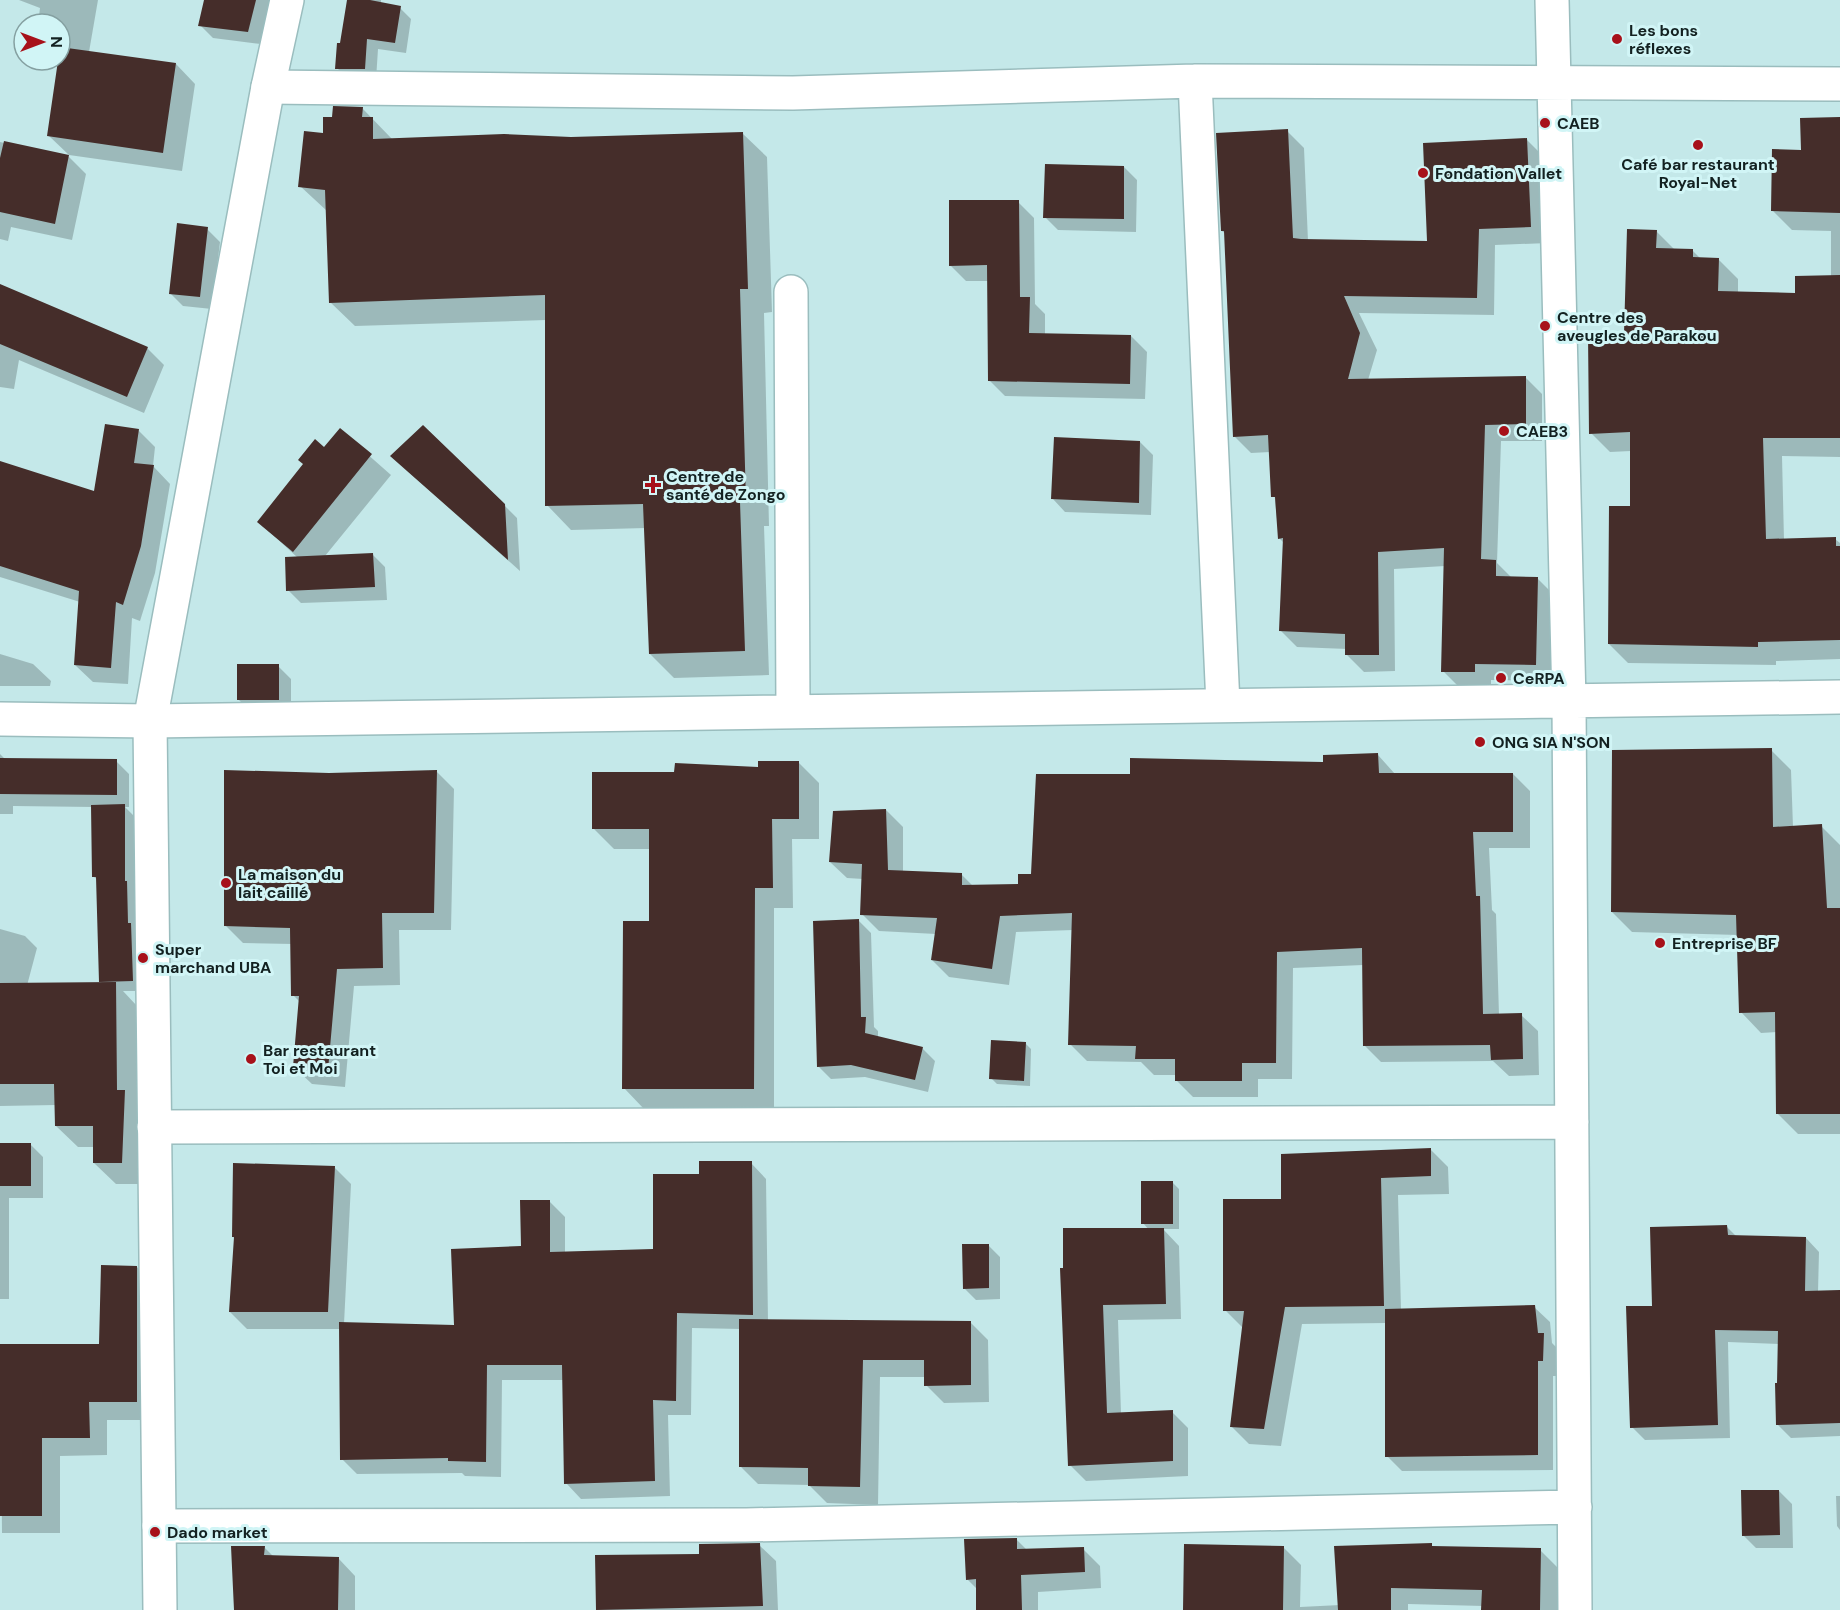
<svg xmlns="http://www.w3.org/2000/svg" width="1840" height="1610" font-family="'DM Sans',sans-serif">
  <style>
    .shadow { fill: #0003 }
    .building { fill: #452d2a }
    .lines { fill: none; stroke-linecap: round; stroke-linejoin: round }
    .minor-casing { stroke: #9abdbe; stroke-width: 36 }
    .tertiary-casing { stroke: #9abdbe; stroke-width: 36 }
    .minor { stroke: #fff; stroke-width: 33 }
    .tertiary { stroke: #fff; stroke-width: 33 }
    .poi-dot { fill: #a7111a; stroke: #d1f5f6; stroke-width: 2 }
    .labels { text-anchor: middle; dominant-baseline: central; stroke-width: 6; stroke-linejoin: round; paint-order: stroke }
    .poi-label { font-size: 16px; font-weight: bold; fill: #132121; stroke: #d1f5f6; text-anchor: start }
  </style>
  <rect width="100%" height="100%" fill="#c4e8e9"/>
  <path class="shadow" d="M19,0H98L89,52L176,64L195,84L182,171L69,155L49,136L60,60V24H38L40,8Z
    M206,0H271L261,44L213,38L200,25Z
    M349,0H381V5L400,8L411,19L406,53L378,49L376,80L348,79L337,68Z
    M362,108L393,140L571,139L742,133L767,157L772,312L764,313L769,526H764L769,675L674,678L650,654L646,528L571,530L547,505L546,320L355,326L330,302L327,211L300,186L333,119Z
    M1840,119V457L1782,456L1784,540L1835,539L1840,543V659L1776,661V665L1628,663L1609,644L1631,508V451L1610,452L1591,433L1625,335L1656,231L1675,250L1693,251L1701,259L1719,260L1738,279V293L1797,294L1831,277V231L1792,230L1773,211L1802,152Z
    M1287,131L1304,148L1308,241L1429,243L1527,140L1544,157L1548,243L1495,245L1494,315L1359,313L1377,350L1368,380L1525,377L1542,394V441H1501L1497,563L1512,578H1537L1554,595L1552,681L1491,680V688H1460L1443,671L1445,566L1394,569L1395,671L1364,672L1347,655V649L1297,647L1281,631L1284,543L1279,538L1270,452L1251,453L1234,436L1226,234L1222,231Z
    M0,142L69,157L86,174L72,240L11,227L8,241L0,239Z
    M1124,167L1137,180L1136,232L1058,230L1045,217Z
    M1018,202L1034,218L1035,304L1045,314V335L1131,336L1147,352L1145,399L1005,396L989,380V281H966L950,265Z
    M207,229L220,242L212,309L183,306L170,293Z
    M0,288L147,348L164,365L144,413L19,360L14,389L0,387Z
    M138,430L155,447L153,466L170,484L155,573L140,621L132,618L128,684L93,682L75,665L80,602L0,577V462L96,493Z
    M340,430L391,475L325,556L372,554L385,567L387,600L301,603L288,590L298,558L259,522L305,464L324,449Z
    M1140,442L1153,455L1151,515L1065,512L1053,499Z
    M405,469L504,505L517,518L520,571Z
    M0,654L33,664L51,681L50,686H0Z
    M278,666L291,679V712H251L238,699Z
    M1771,750L1791,770L1793,827L1821,826L1840,845V1134H1798L1777,1113V1032L1761,1033L1741,1012L1738,935L1632,932L1612,912Z
    M0,754L5,759L116,761L129,774V807H125L135,817V891L138,893L143,991H123L137,1006L143,1184H116L94,1163V1147H78L56,1126V1105L0,1106V1032L103,984L100,981L98,880L94,877L93,807L13,806V814H0Z
    M1378,755L1395,774H1513L1530,791V848H1489L1492,910L1496,914L1499,1015H1521L1538,1031L1539,1075L1509,1076L1493,1061L1381,1062L1364,1045L1363,965L1293,968L1292,1079H1258V1097H1193L1176,1080V1075H1154L1141,1062L1087,1061L1070,1044L1073,930L1016,932L1009,985L949,977L932,960L936,934L879,931L862,914L863,879L847,878L830,862L886,810L903,827V872L961,874L974,887L1019,886L1033,876L1132,776L1325,763Z
    M798,762L819,783V839H792L793,908H774V1109H644L624,1088L650,923V849H614L593,828L676,774L759,769Z
    M437,772L454,789L451,930H399L400,985L354,986L345,1087L312,1084L294,1067L300,1002L293,995L292,944L243,943L225,925Z
    M858,920L871,933L874,1027L878,1031V1037L922,1048L935,1061L928,1092L865,1077L831,1079L818,1066Z
    M0,929L25,936L37,948L25,993L0,992Z
    M1025,1043L1031,1049L1030,1086L997,1084L991,1078Z
    M0,1144H30L43,1157V1198H9V1299H0Z
    M1430,1149L1448,1167L1449,1194L1398,1195L1401,1310L1534,1307L1550,1322L1552,1343L1559,1350L1558,1376H1553V1470L1402,1471L1387,1456V1323L1302,1324L1281,1446L1249,1444L1231,1426L1244,1329L1225,1310L1283,1200Z
    M751,1163L766,1179L768,1321L970,1322L988,1340L989,1402L944,1403L926,1385V1377H880L878,1505L827,1503L809,1485L758,1484L740,1466L741,1329L692,1328L691,1415H668L670,1496L581,1499L566,1483L564,1380H502L501,1477L465,1476L462,1473L357,1474L342,1459L341,1329H247L230,1312L236,1239L233,1237L334,1167L351,1184L344,1324L455,1327L522,1248L549,1201L565,1217V1253L654,1250L701,1175Z
    M1173,1183L1179,1189V1229H1163L1179,1246L1181,1319L1118,1320L1121,1414L1172,1412L1188,1428V1476L1086,1481L1070,1465L1062,1269L1149,1230L1143,1223Z
    M1727,1227L1737,1237L1806,1238L1819,1252L1818,1292H1840V1436L1791,1438L1778,1425L1779,1344L1728,1342L1730,1438L1645,1440L1632,1427L1653,1308Z
    M989,1246L1000,1257V1299L976,1300L964,1288Z
    M137,1267L155,1286V1420H107V1455L60,1456V1533H2L0,1345H101Z
    M1779,1491L1792,1504L1793,1548H1756L1743,1535Z
    M1840,1492V1530L1837,1526L1836,1496H1840Z
    M1016,1539L1027,1550L1083,1549L1100,1566L1101,1588L1038,1592V1610H978L977,1589L967,1579Z
    M759,1545L776,1561L778,1610H597V1557L701,1555Z
    M1431,1545L1434,1548L1540,1550L1557,1567V1610H1483V1606L1408,1604V1610H1184L1284,1548L1301,1565L1300,1607L1340,1605Z
    M264,1547L274,1557L339,1559L355,1576V1610H236Z"/>
  <path class="building" d="M204,0H256L248,32L198,26Z
    M347,0H370L401,6L395,43L367,39L365,69H335L337,43H340Z
    M60,47L176,63L163,153L47,136Z
    M333,106L363,107L362,117H373V139L504,134L571,137L743,132L748,289H740L746,502H740L745,651L649,654L643,504L545,506V295L329,303L325,190L298,187L304,131L323,133V117H332Z
    M1840,117V213L1771,211L1772,149L1801,150L1800,118Z
    M1288,129L1293,238L1301,239L1427,241L1423,143L1527,138L1531,227L1479,229L1477,298L1344,296L1360,333L1348,379L1526,376V424L1485,425L1481,559L1496,560V576L1538,577L1536,665L1475,664V672H1441L1444,548L1378,552L1379,655H1345V634L1279,631L1283,538L1278,539L1275,497H1271L1268,435L1233,437L1224,231H1221L1216,133Z
    M4,141L69,155L55,224L0,212V158Z
    M1045,164L1124,166V219L1043,218Z
    M949,200H1019L1020,297H1030L1029,333L1131,335L1130,384L988,381L987,265L949,266Z
    M177,223L208,227L200,297L169,294Z
    M1627,229L1657,230L1656,248L1693,249V257L1719,258L1718,291L1795,293V276L1840,275V438H1763L1766,539L1836,537V546H1840V640L1758,642V647L1608,644L1609,506H1630V432L1589,434L1588,334H1624Z
    M0,284L148,347L127,397L0,344Z
    M105,424L139,429L134,463L154,465L141,546L123,605L116,602L111,668L74,665L79,591L0,566V461L94,491Z
    M423,425L505,504L508,560L390,456Z
    M340,428L372,454L293,552L257,522L303,464L298,460L315,439L324,447Z
    M1054,437L1140,441L1139,503L1051,499Z
    M373,553L375,587L286,591L285,557Z
    M237,664H279V700H237Z
    M1772,748L1773,827L1822,824L1827,908H1840V1114H1776L1775,1012L1739,1013L1736,915L1611,912L1612,750Z
    M1378,753L1379,773H1513V832H1473L1476,896H1480L1483,1014L1522,1013L1523,1059L1491,1060L1490,1045L1363,1046L1362,948L1277,952L1276,1063H1242V1081H1175V1059H1135L1136,1046L1068,1045L1072,913L1000,916L992,969L931,960L937,918L860,915L862,864L829,862L833,811L886,809L888,870L962,873V885L1018,884V874H1031L1036,774H1130V758L1323,762V755Z
    M0,758L117,759V795L0,794Z
    M758,761H799V819H772L773,888H755L754,1089H622L623,921H649V829H592V772H674L675,763L758,767Z
    M224,770L329,773L437,770L434,913H382L383,968L337,969L328,1070L293,1067L299,996H291L290,928L224,926Z
    M125,804V881H127L128,923H131L133,981L99,982L96,877H92L91,805Z
    M859,919L861,1017H866L865,1033L923,1047L915,1080L851,1065L817,1067L813,921Z
    M116,982L117,1090H125L122,1163H93V1126H55L54,1084H0V983Z
    M991,1040L1026,1042L1024,1081L989,1079Z
    M0,1143H31V1186H0Z
    M1431,1148V1176L1381,1178L1384,1306L1285,1307L1264,1429L1230,1427L1244,1311H1223V1199H1281V1154Z
    M699,1161H752L753,1315L677,1313L676,1401L653,1400L655,1481L564,1484L562,1365H487L486,1462L448,1461V1458L340,1460L339,1322L454,1325L451,1249L521,1246L520,1200H550V1252L653,1249V1174H699Z
    M233,1163L335,1166L328,1312H229L234,1237H232Z
    M1141,1181H1173V1224H1141Z
    M1727,1225L1728,1235L1806,1237L1805,1291L1840,1290V1423L1776,1425L1775,1383H1777L1778,1331L1715,1330L1718,1425L1630,1428L1626,1306H1652L1650,1227Z
    M1063,1228H1164L1166,1304L1103,1305L1107,1413L1173,1410V1461L1068,1466L1060,1268H1063Z
    M962,1244H989V1288L963,1289Z
    M101,1265L137,1266V1402H89L90,1438H42V1516H0V1344H99Z
    M1535,1305L1538,1333H1544L1543,1361H1538V1455L1385,1457V1309Z
    M739,1319L971,1321V1385L924,1386V1360H863L860,1487L808,1486V1468L739,1467Z
    M1741,1490H1779L1780,1535L1742,1536Z
    M1017,1538V1549L1084,1547L1085,1572L1021,1575L1022,1610H976V1579L966,1580L964,1539Z
    M760,1543L763,1606L596,1610L595,1555L699,1554V1544Z
    M1432,1543V1546L1541,1548L1540,1610H1481L1482,1590L1391,1588V1610H1338L1334,1546Z
    M1184,1544L1284,1546L1283,1610H1183Z
    M231,1546H265L264,1555L339,1557L338,1610H234Z"/>
  <g class="lines">
    <defs>
      <path id="minor" d="M1552,0L1569,702L1575,1610
        M1195,81L1223,705
        M268,87L793,93L1195,81L1840,84
        M791,292L793,712
        M0,719L150,721L1840,697
        M154,1127L1572,1122
        M159,1526L746,1525L1575,1507"/>
      <path id="tertiary" d="M160,1610L150,721L268,87L287,0"/>
    </defs>
    <use href="#minor" class="minor-casing"/>
    <use href="#tertiary" class="tertiary-casing"/>
    <use href="#minor" class="minor"/>
    <use href="#tertiary" class="tertiary"/>
  </g>
  <g class="poi-dot">
    <circle cx="1617" cy="39" r="6"/>
    <circle cx="1545" cy="123" r="6"/>
    <circle cx="1698" cy="145" r="6"/>
    <circle cx="1423" cy="173" r="6"/>
    <circle cx="1545" cy="326" r="6"/>
    <circle cx="1504" cy="431" r="6"/>
    <path d="M650 476h6v6h6v6h-6v6h-6v-6h-6v-6h6z"/>
    <circle cx="1501" cy="678" r="6"/>
    <circle cx="1480" cy="742" r="6"/>
    <circle cx="226" cy="883" r="6"/>
    <circle cx="1660" cy="943" r="6"/>
    <circle cx="143" cy="958" r="6"/>
    <circle cx="251" cy="1059" r="6"/>
    <circle cx="155" cy="1532" r="6"/>
  </g>
  <g class="labels">
    <g class="poi-label">
      <text x="1629" y="30">Les bons<tspan x="1629" dy="18">réflexes</tspan></text>
      <text x="1557" y="123">CAEB</text>
      <text x="1698" y="164" text-anchor="middle">Café bar restaurant<tspan x="1698" dy="18">Royal-Net</tspan></text>
      <text x="1435" y="173">Fondation Vallet</text>
      <text x="1557" y="317">Centre des<tspan x="1557" dy="18">aveugles de Parakou</tspan></text>
      <text x="1516" y="431">CAEB3</text>
      <text x="666" y="476">Centre de<tspan x="666" dy="18">santé de Zongo</tspan></text>
      <text x="1513" y="678">CeRPA</text>
      <text x="1492" y="742">ONG SIA N'SON</text>
      <text x="238" y="874">La maison du<tspan x="238" dy="18">lait caillé</tspan></text>
      <text x="1672" y="943">Entreprise BF</text>
      <text x="155" y="949">Super<tspan x="155" dy="18">marchand UBA</tspan></text>
      <text x="263" y="1050">Bar restaurant<tspan x="263" dy="18">Toi et Moi</tspan></text>
      <text x="167" y="1532">Dado market</text>
    </g>
  </g>
  <g transform="translate(42 42) rotate(90)"><circle r="28" fill="#d1f5f6" stroke="#85a0a1" stroke-width="1.5"/>
  <path d="M0-4.5L10 22L0 15L-10 22Z" fill="#a7111a"/>
  <text y="-9" font-size="16" font-weight="bold" text-anchor="middle" fill="#132121">N</text>
  </g>
</svg>
